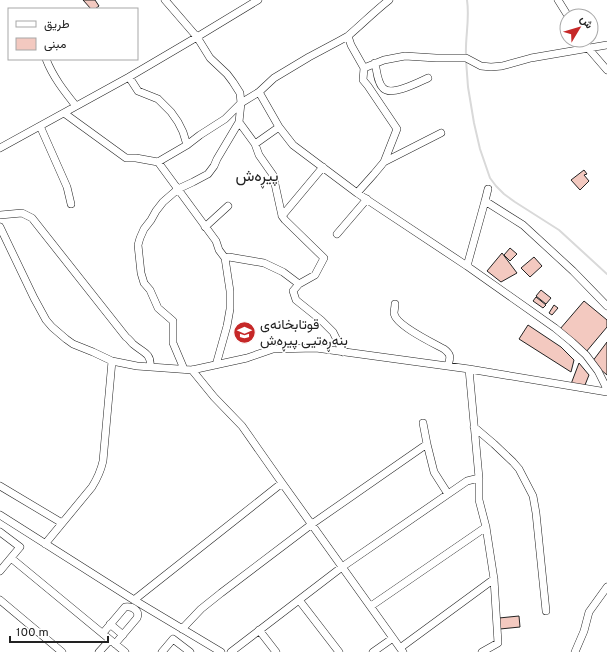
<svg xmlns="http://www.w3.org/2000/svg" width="607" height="652" font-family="Overpass,Vazirmatn,sans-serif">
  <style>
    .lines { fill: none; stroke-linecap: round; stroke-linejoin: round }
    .stream { stroke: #d9d9d9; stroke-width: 2 }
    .building { fill: #f3c9c0; stroke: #222 }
    .minor-casing { stroke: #222; stroke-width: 8 }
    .minor { stroke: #fff; stroke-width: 7 }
    .labels { text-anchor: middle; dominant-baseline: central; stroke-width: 3; stroke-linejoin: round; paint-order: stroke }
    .poi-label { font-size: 14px; fill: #222; stroke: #fff; text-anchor: start }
    .quarter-label { font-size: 16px; fill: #222; stroke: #fff }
  </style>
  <rect width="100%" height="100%" fill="#fff"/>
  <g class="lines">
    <path class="stream" d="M466,56C465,37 470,19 467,0
      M466,60L468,87L474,123L480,149L490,178L496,186L504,194L515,202L559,230L607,274"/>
  </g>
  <path class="building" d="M83,0H95L99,6L95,9H91Z
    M584,170L587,174L584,175L589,181L580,190L571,180Z
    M510,248L517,254L510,261L504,255Z
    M502,253L517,273L501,282L487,271Z
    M534,257L542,266L530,277L521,268Z
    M541,290L551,298L546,304L536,296Z
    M536,297L546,305L543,308L533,301Z
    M584,301L607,320V327L586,352L560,329Z
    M554,305L558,308L552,315L549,313Z
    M528,325L561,347L574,360L571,372L519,339Z
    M607,342V375L592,362Z
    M579,363L589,375L585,385L571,384Z
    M519,616L520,627L500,629L499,618Z"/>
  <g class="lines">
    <defs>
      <path id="minor" d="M165,0L197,37L210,58L227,74L233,82L240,93L241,103L239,122L217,159L214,166L208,174L193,182L178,189L163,202L156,211L151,220L144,229L140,238L138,245L141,273L144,283L150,290L158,308L173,321V343L184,369
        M389,0C375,11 362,24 348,36L351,45L364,68L384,60L405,56L436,58H466L481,66L491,67L502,66L531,58L607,45
        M558,0L568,16
        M582,40L588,48L607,70
        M46,59C53,77 64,91 76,106
        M375,63C377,71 377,82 383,88C391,97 419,82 428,78
        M364,68L363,80L368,86L397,129L384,162
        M129,77L138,91L158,99L171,112L178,122L183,132L187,145
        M259,92L279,127
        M64,113L126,158H136L158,162L163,159L187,145L200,135L225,119L241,103L259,92L274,78L309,57L339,41L348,36
        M239,122L255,144L279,127L293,145L357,193L467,266L555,328L572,342L586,355L598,371L607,389
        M40,126L67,187L71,204
        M255,144L259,155L273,175L282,216L285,220L324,258L315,275L299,284L293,291L296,300L321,320L333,332L343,352
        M0,148L129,77L197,37L258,0
        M158,162L216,241L219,250L225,258L230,291V309L227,326L216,365
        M357,193L374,174L384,162L441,133
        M485,201L523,225L573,271L607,306
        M0,215L22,213L32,218L126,337C129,339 131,342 133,344C142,352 152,353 150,367
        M282,216L323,167
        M0,227L34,298L46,320L52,327L66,339L73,344L93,352L112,361L137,366L192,370L247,358L273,349L316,348L469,369L607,392
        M205,227L228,206
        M337,234L367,199
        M225,258L229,257L264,263L283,272L299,284
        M467,266L485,201L488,189
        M395,304C395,307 394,311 394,313C395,325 433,343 444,349C452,355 450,358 448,366
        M469,369L479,478V500L486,527L494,579L498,643L482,652
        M192,370L214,397L242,426L282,483L403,652
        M423,423L427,444L434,472L448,494
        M474,427L494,444L513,462L519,469L533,496L536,513L546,611
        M0,486L62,523
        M0,515L134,600L221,652
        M0,532L20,547L0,571
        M45,544L92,487C97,479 101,470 103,461L112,361
        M11,558L125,652
        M0,600L62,652
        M134,600L282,483
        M299,600L339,652
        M371,606L486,527
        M110,624L123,635
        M182,629L201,609L221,593L312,524L427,444
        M259,630L276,652
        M103,633L125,607C133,606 140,611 137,618L115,644
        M400,648L494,579
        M99,652L110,640
        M162,652L173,639L190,652
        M231,652L342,567L467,481L479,478
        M373,652L393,638
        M575,652L584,631L589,612L607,587"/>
    </defs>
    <use href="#minor" class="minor-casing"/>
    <use href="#minor" class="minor"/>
  </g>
  <defs>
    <symbol id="school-disc" viewBox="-11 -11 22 22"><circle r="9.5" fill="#c62828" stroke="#fff"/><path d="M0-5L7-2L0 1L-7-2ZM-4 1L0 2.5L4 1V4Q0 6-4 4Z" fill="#fff"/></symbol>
  </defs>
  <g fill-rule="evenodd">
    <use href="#school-disc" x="232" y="320" width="25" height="25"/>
  </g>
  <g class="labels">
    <g class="poi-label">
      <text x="260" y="325">قوتابخانەی<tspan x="260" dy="16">بنەڕەتیی پیڕەش</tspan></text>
    </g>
    <g class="quarter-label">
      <text x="257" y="177">پیڕەش</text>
    </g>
  </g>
  <rect x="8" y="8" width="130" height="52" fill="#ffffff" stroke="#a7a7a7"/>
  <rect x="16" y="21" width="20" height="6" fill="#ffffff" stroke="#a7a7a7"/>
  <text x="44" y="28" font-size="12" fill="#222222">طريق</text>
  <rect x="16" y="38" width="20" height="12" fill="#f3c9c0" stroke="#a7a7a7"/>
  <text x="44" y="48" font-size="12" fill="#222222">مبنى</text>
  <g transform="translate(579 28) rotate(52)"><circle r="19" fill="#ffffff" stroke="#a7a7a7"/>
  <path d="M0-3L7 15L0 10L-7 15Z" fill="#c62828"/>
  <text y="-6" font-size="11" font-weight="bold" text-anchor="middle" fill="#222222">ش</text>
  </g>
  <path d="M10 636v6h98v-6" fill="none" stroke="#222222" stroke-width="2"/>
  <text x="16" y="636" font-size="12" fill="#222222" stroke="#ffffff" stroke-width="3" paint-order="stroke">100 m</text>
</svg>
